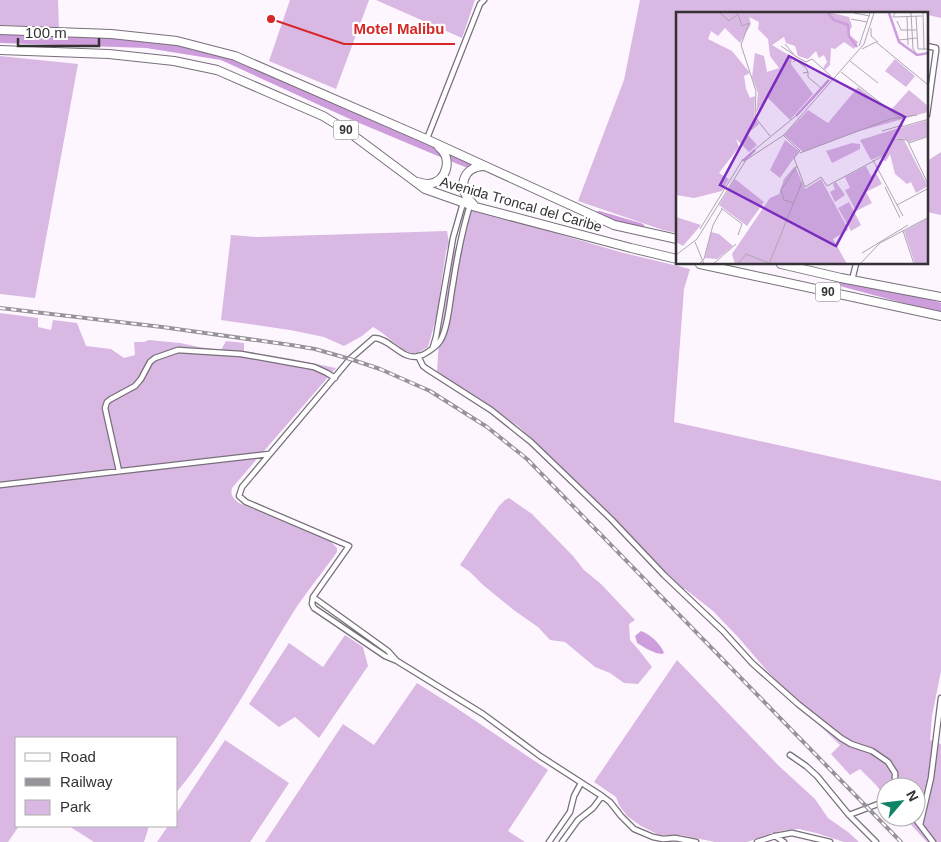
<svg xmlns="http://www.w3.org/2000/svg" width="941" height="842" font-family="Arial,sans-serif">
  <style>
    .green { fill: #d9b8e3 }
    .water { fill: #cd9ddc }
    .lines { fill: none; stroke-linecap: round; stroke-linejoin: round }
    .river { stroke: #cd9ddc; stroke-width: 10 }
    .street-casing { stroke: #776f79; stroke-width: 7 }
    .highway-casing { stroke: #776f79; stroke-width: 10 }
    .street { stroke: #fff; stroke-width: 4.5 }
    .highway { stroke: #fff; stroke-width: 8 }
    .rail-casing { stroke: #98939a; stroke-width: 4 }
    .rail { stroke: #fff; stroke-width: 2; stroke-dasharray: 5.5; stroke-linecap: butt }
    .labels { text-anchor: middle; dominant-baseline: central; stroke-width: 4.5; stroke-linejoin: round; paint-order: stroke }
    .shield { fill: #fff; stroke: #716f72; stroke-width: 1 }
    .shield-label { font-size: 12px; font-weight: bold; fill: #343135 }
    .street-label { font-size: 14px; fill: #343135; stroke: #fff }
    .inset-river { fill: none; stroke: #cd9ddc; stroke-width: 2.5 }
    .inset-road { fill: none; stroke: #ada7ae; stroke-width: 1 }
    .view { fill: #7b2cbf; fill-opacity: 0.15; stroke: #7b2cbf; stroke-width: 2.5 }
    .inset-edge { fill: none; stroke: #343135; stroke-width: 2.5 }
    .leader { fill: none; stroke: #d62828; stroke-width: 2 }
    .callout-dot { fill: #d62828; stroke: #fff; stroke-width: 2 }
    .callout-label { font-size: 15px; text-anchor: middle; font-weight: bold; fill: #d62828; stroke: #fff; stroke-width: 4.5; stroke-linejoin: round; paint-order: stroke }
  </style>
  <rect width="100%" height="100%" fill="#fdf6ff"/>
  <path class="green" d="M0,0H58L59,28L0,25Z
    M290,0H369L336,89L269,61Z
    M376,0H475L462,38Z
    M640,0H941V18L928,15L927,17V14H677V233L663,230L578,201L624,80Z
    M0,56L78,64L35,298L0,294Z
    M941,152V215L927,212V161Z
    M471,210L517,222L620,252L690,269L684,289L674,422L941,481V671L932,716L930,740L941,744V842H927L904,817H916V787H886V798L876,785L860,769L850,775L831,754L840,745L808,714L796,699L768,672L737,636L713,611L685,589H682L635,540L549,455L518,426L487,405L437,372L439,341L443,318L454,251Z
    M447,231L449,243L446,251L440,293L438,311L428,347L421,351L414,354L402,349L381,332L373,327L362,336L344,346L324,337L290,330L221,320L231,235L257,237Z
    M0,313L38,318V327L51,330L53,320L77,323L86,346L111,349L124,358L135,355L134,342H144L149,340L180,343L199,347L221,350L226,341L244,343V351L292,359L336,368L232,488C230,496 234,499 239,503L331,542L337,548V552C323,572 307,591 294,611C256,672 222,737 176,793V738H16V826H19L8,842H0Z
    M509,498L532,514L573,556L584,570L601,584L635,620L629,624L630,640L638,649L652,667L638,684L624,683L610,673L595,667L565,642L550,640L538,627L515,611L483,585L470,572L460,565L499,506L505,500Z
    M345,635L363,647L368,666L319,738L295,717L279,727L249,704L289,643L323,667Z
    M677,660L779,766L815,799L828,818L848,832L859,842H844L816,833L799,829L780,831L747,842H715L680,835H659L641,826L627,816L619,805L616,797L594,782Z
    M417,683L455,707L548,770L508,831L525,842H265L343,724L374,745Z
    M225,740L289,783L250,842H157L168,826H176V814Z
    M69,826H149L144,842H94Z"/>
  <path class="water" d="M641,631C650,634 661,644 664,653L662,654L656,653L647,649L637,643L636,639L635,636Z"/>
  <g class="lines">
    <path class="river" d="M0,38L147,43L222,55L353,115L441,152
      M449,155L474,165
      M599,216L640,228
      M840,281L941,308"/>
    <defs>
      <path id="street" d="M927,46L936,48V51L927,115
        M426,139L428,136L480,4L484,0
        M470,205C462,231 457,257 453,284C450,298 448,330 440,341C437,346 425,355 419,356C402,361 390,338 374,338L350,359L242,487L239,496L246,502L349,546L313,597L312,604L314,608L385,656L397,661L483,714L540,756L602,796L610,802L621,816L634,829L653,837L663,839L675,838L696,842
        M852,280L856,264
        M433,347L436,337L453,238L463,203
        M418,356L423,366L427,369L491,410L531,442L611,519L664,575L723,631L752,663L798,704L841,738L851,744L872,751L888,762L895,773V787
        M119,471L105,408L107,402L111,399L135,386L141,379L150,362L155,358L178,350L241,354L314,367L327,373L335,378
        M0,485L269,454
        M313,597L388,651L396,660
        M790,755L806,766L817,776L849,815L876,842
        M849,815L886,801
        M914,817L933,842
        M920,825L931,778L941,698
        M775,836L784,842
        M549,842L570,812L574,796L581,783
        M562,842L578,820L593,808L602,796
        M757,842L775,836L792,833L830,842"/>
      <path id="highway" d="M0,30L111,34L177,41L235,56L426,139L614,225L677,239
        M0,50L109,54L174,61L217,70L323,116L346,130L425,189L476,207L631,248L677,259
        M417,182C421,183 425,184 429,184C447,182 453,158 439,147
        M473,204C457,190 461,167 484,166
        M700,264L941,316
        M781,264L841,278L941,297"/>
    </defs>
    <use href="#street" class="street-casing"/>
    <use href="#highway" class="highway-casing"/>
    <use href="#street" class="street"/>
    <use href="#highway" class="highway"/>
    <defs>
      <path id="rail" d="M0,308L162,327L291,345L315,349L350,359L380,369L430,391L487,427L527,459L901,842"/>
    </defs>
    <use href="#rail" class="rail-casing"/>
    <use href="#rail" class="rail"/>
  </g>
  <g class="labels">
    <g class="shield">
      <rect x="333.5" y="120.5" width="25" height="19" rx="4"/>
      <rect x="815.5" y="282.5" width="25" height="19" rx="4"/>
    </g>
    <g class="shield-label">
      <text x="346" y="130">90</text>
      <text x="828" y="292">90</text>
    </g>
    <g class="street-label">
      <text transform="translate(521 204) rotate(16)">Avenida Troncal del Caribe</text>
    </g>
  </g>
  <g transform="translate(676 12)">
    <rect width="252" height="252" fill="#fdf6ff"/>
    <path d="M0,1H156L173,5L176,14L172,22L182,30L178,37L168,30L159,37L155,36L154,53L149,58L147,56L151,50L148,43L143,46L140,39L132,47L122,44L119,34L110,31L108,25L96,33L116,45L115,52L137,82L114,108L91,85L80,101L82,81L76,65L79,41L88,44L91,60L103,56L94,44L92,27L82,17L83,10L73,5L75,12L64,31L49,16L42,24L35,19L32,27L56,39L74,61L68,64L70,77L74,86L79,84L78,105L83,112L71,122L81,133L73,140L60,127L63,135L43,161L53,167L46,179L18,186L0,183ZM219,47L239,64L230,75L209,59ZM182,75L214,99L233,78L252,94V100L180,120L127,140L108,123L132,98L152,111ZM252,108V124L233,130L227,126L252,174L240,181L235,170L231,172L219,162L214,142L210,149L205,148L216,127L225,126H217L225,116ZM223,116L207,143L195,148L184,128ZM109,128L123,139L104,166L94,158ZM176,131L184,132V137L156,151L150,139ZM119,154L129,177L145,167L171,215L172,218L157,227L171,252H59L56,242L94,186L103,182L108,167ZM190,154L195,164L200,161L206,172L190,180L196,191L180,199L169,178L174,176L169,165ZM59,167L88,190L71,214L43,193ZM160,170L169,183L159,190L154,180L159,177L157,172ZM173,190L185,213L175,219L162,196ZM0,205L25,213L7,234L0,230ZM252,206V252H239L228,219ZM35,220L43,222L57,234L41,247L29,246Z" fill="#d9b8e3"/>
    <path class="inset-river" d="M152,1L158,8L172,13L173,24L181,35M213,1L223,30L241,43L253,41M120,104L153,68M67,149L79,138"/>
    <path class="inset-road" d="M44,1L53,9L62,2L66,14L73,11L65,33L80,79L79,105L94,124M178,1L194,4M219,1L217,5L246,4M235,1L237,37L241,42M247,1L248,38M251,1L253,30M231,4L232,33M240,4L242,37H253M175,7L191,10M221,9L225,18H241M195,16V24L202,30M223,28L241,26M109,32L119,44L130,50L136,47L155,64M105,34L118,43M183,34L194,1M186,37L200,30L251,72M174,49L202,71M117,50L120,48L130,56L132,60L127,61M132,60V65L145,76M165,60L225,107M206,119L227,113M107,123L124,139M217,127L231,128L253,174M233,131L253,124M77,139L121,103M124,139L118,146L129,175L145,165L151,174L207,144L225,115L253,107M124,141L214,107L241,103M197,148L227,204M209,175L224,206M118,191L108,188L105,178L121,154M221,193L253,176M45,196L66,212L62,223M24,217L67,147M227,219L238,252M19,230L28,252M186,241L232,213M0,243L21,227L70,148L108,123L188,32L198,1M23,252L28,247L37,213L46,197M37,252L60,232M62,252L70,242L93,251M93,252L126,170M184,252L204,231L253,205"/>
    <path class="view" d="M113,44L229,105L160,234L44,173Z"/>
    <rect width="252" height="252" class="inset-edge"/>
  </g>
  <path class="leader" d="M271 19L344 44H455"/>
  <circle class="callout-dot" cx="271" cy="19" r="5"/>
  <g class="callout-label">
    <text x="399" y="34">Motel Malibu</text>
  </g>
  <rect x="15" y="737" width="162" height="90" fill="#ffffff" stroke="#aeadae"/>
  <rect x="25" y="753" width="25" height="8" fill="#ffffff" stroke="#aeadae"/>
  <text x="60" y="762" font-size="15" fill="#343135">Road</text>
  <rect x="25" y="778" width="25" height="8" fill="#98939a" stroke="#aeadae"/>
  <text x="60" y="787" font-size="15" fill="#343135">Railway</text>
  <rect x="25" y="800" width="25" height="15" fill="#d9b8e3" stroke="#aeadae"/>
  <text x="60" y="812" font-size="15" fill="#343135">Park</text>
  <g transform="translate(901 802) rotate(62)"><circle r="24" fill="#ffffff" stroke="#aeadae"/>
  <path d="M0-4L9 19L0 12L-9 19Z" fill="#0d8565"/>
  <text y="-8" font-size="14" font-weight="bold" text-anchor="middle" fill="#343135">N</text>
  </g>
  <path d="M18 38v8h81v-8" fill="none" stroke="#343135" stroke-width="2.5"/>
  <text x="25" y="38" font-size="15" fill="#343135" stroke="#ffffff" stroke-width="4" paint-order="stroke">100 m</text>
</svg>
